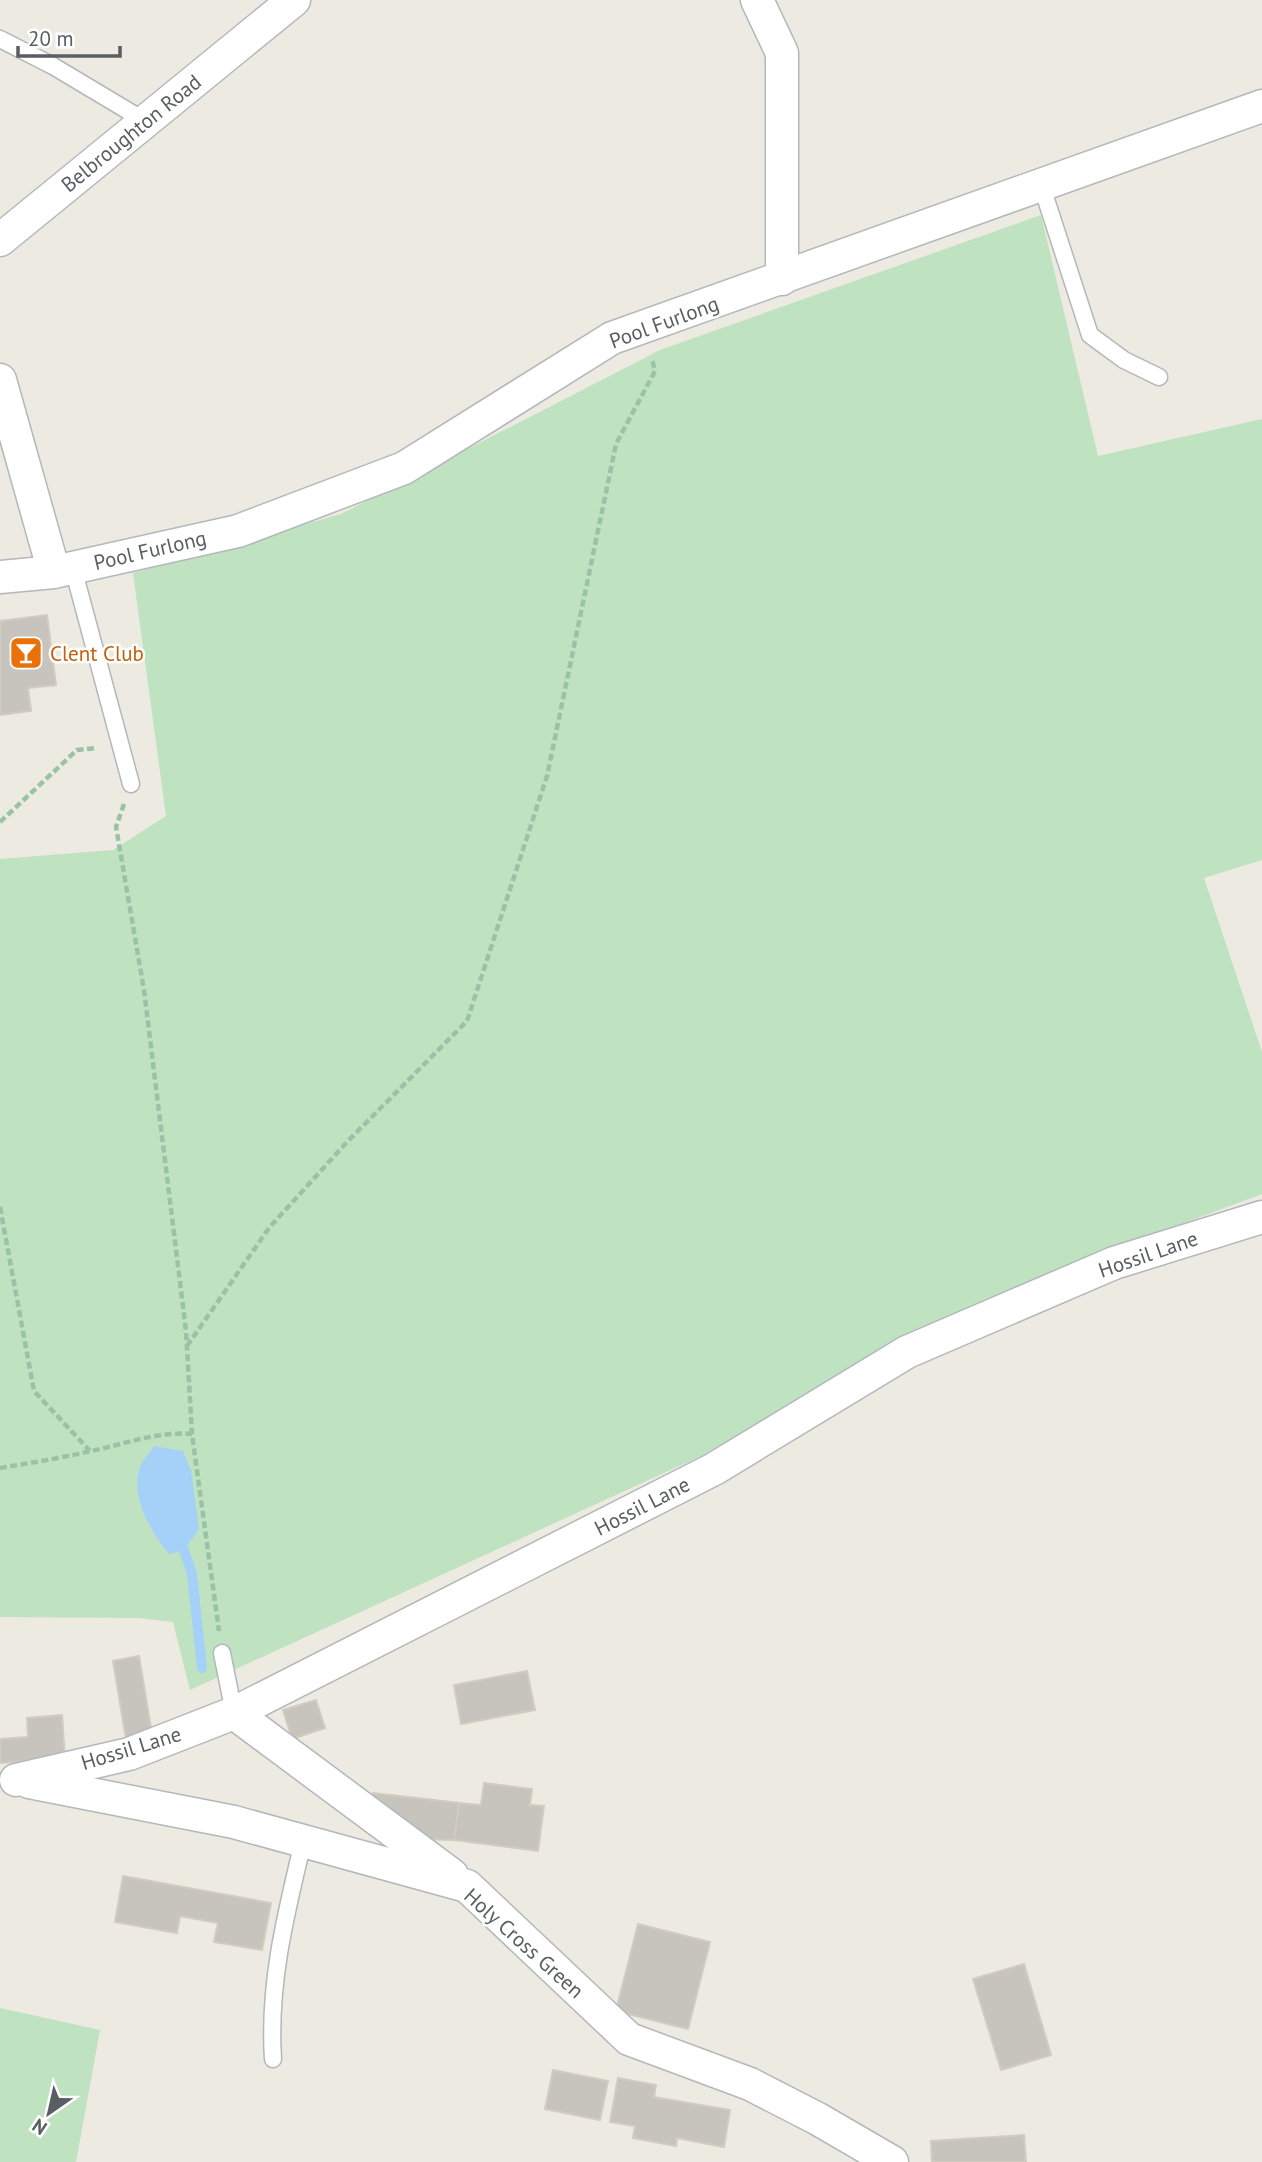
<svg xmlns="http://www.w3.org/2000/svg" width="1262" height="2162" font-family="'PT Sans',sans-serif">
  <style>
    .green { fill: #bfe2c1 }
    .water { fill: #a5d0f8 }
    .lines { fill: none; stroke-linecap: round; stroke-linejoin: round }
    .stream { stroke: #a5d0f8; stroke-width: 10 }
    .building { fill: #c7c4be; stroke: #d0ccc0; stroke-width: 2 }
    .lane-casing { stroke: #b4b7bb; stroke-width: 19 }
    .street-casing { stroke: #b4b7bb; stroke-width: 35 }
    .path { stroke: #9ac2a7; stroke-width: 4.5; stroke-dasharray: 7 3.5; stroke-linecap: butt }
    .lane { stroke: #fff; stroke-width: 16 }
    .street { stroke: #fff; stroke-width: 32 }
    .labels { text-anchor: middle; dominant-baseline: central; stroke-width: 5; stroke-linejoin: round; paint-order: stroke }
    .street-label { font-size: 21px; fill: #5a5d61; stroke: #fff }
    .food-label { font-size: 21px; fill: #c56008; stroke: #fff; text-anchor: start }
  </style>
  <rect width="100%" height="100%" fill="#eceae1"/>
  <path class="green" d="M1041,215L1098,456L1262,419V860L1204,878L1262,1052V1194L1149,1236L901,1339L701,1456L190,1690L173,1622L139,1618L0,1617V859L113,850L166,816L133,573L341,514L660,350Z
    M0,2008L100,2030L76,2162H0Z"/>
  <path class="water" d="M154,1446L183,1451L191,1470L199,1529L184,1550L169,1554C151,1532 128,1494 141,1465C144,1459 150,1452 154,1446Z"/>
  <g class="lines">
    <path class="stream" d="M184,1550L192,1574L202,1668"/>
  </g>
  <path class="building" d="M47,615L56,685L28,688L31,711L0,715V621Z
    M139,1656L152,1734L126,1739L113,1661Z
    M527,1671L535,1710L461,1724L454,1685Z
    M316,1700L325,1728L292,1739L283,1710Z
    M62,1715L65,1758L0,1763V1739L28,1737L27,1718Z
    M484,1783L532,1789L530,1805L544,1806L538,1851L454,1840L459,1803L481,1805Z
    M373,1793L459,1803L454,1840L418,1839L371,1808Z
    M123,1876L271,1903L262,1950L214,1942L218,1923L180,1916L177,1933L115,1922Z
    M638,1924L710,1942L688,2029L616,2011Z
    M1024,1964L1051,2055L1001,2070L973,1979Z
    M553,2070L608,2081L600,2120L545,2109Z
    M618,2078L656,2085L654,2097L730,2110L724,2147L677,2138L676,2146L633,2138L635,2126L610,2122Z
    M1024,2135L1026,2162H932L931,2141Z"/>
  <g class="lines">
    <defs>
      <path id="lane" d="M0,39L53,66L145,121
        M1041,184L1090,335L1124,360L1159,377
        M73,568L131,784
        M222,1653L234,1713
        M273,2059C268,1984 286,1913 303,1842"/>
      <path id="street" d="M757,0L782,53V279
        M0,240L294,0
        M0,380L54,572
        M0,577L54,572L238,531L404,468L612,338L1262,106
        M234,1713L452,1875
        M16,1780L129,1754L234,1713L714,1469L907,1352L1114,1263L1262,1217
        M29,1782L234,1822L467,1886L629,2039L750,2084L818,2119L892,2162"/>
    </defs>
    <use href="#lane" class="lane-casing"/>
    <use href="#street" class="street-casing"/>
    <path class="path" d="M124,804L116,827L144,990L186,1331L192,1434L219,1631
      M0,822L77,750L97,748
      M0,1207L34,1391L90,1451
      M187,1346L269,1228L347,1142L467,1021L547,776L616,444L655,371L652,359
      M0,1468C30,1463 61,1458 91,1451C125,1444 158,1431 192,1434"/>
    <use href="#lane" class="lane"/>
    <use href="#street" class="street"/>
  </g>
  <defs>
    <symbol id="bar-square" viewBox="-11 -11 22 22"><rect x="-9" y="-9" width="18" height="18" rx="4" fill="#e8710a" stroke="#fff"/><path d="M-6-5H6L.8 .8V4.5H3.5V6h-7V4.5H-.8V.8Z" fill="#fff"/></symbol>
  </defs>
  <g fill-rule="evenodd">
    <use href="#bar-square" x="7" y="634" width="38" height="38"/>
  </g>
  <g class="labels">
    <g class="street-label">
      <text transform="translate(131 133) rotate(-39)">Belbroughton Road</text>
      <text transform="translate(664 322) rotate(-20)">Pool Furlong</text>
      <text transform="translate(150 550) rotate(-13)">Pool Furlong</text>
      <text transform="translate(1148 1254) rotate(-19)">Hossil Lane</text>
      <text transform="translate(642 1506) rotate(-27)">Hossil Lane</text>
      <text transform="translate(131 1748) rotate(-17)">Hossil Lane</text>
      <text transform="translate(524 1943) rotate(42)">Holy Cross Green</text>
    </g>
    <g class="food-label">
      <text x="50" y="653">Clent Club</text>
    </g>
  </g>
  <g transform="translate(49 2113) rotate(214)" stroke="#ffffff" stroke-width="5" paint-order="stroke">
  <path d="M0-5L12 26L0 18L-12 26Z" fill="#5a5d61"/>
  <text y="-10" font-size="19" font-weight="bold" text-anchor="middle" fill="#5a5d61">N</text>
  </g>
  <path d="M18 46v10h102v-10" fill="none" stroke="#5a5d61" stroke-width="3.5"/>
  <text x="28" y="46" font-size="21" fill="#5a5d61" stroke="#ffffff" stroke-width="5" paint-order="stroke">20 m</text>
</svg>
